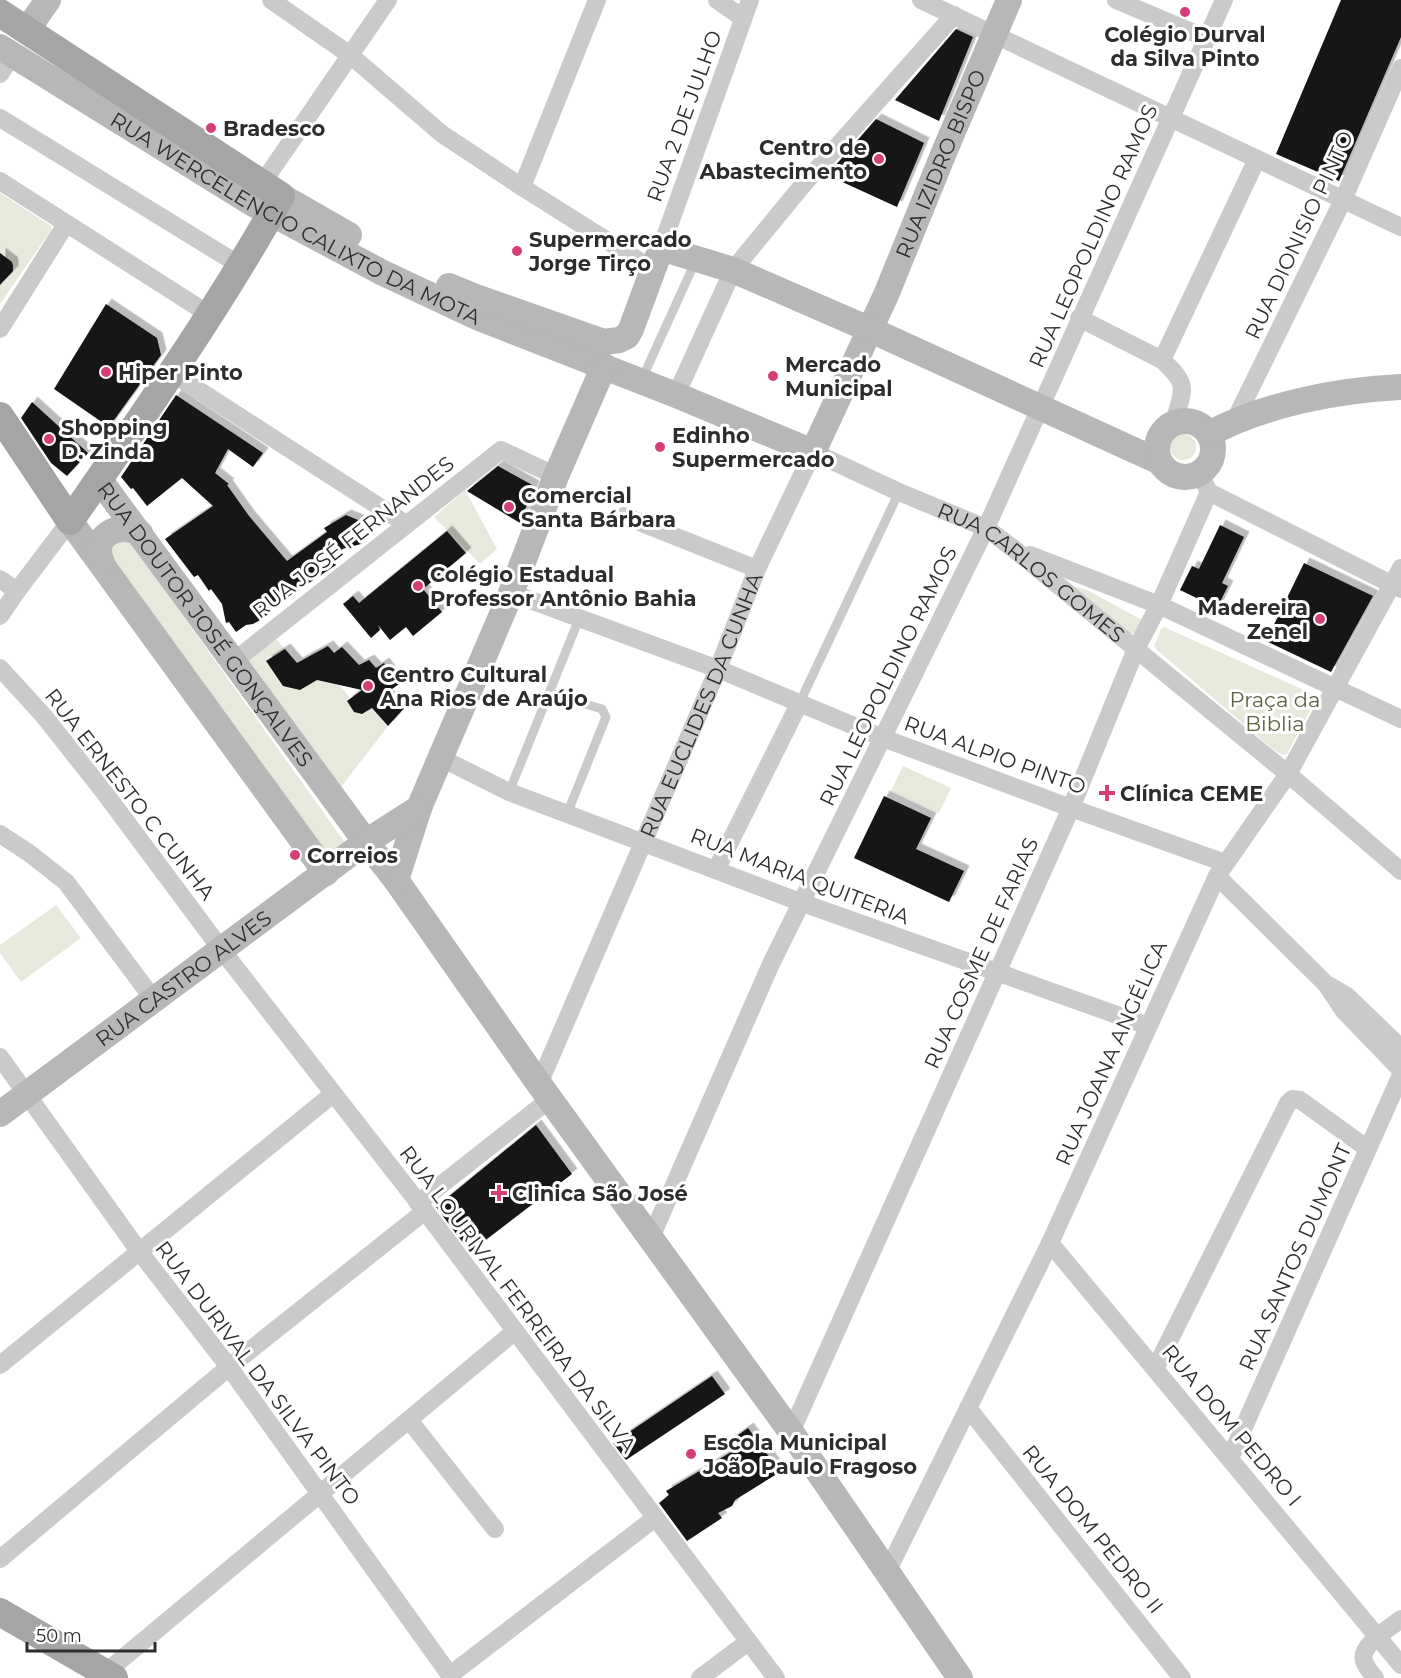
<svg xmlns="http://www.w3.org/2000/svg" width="1401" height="1678" font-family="Montserrat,sans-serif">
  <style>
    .green { fill: #e7e9dc }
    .building { fill: #141414; filter: url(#shadow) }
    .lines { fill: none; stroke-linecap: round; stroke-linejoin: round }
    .lane { stroke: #cacaca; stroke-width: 9 }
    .street { stroke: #cacaca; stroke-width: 18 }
    .secondary { stroke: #b7b7b7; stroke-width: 26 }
    .primary { stroke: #a5a5a5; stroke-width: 28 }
    .poi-dot { fill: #d53e76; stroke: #fff; stroke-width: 2 }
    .labels { text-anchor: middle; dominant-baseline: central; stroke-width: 6; stroke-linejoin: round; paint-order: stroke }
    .poi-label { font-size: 21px; font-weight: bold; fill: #2d2d2d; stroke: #fff; text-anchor: start }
    .street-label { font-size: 21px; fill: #2d2d2d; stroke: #fff }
    .park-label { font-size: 21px; fill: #5b643f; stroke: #fff }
  </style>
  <defs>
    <filter id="shadow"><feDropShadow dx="5.5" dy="-5.5" stdDeviation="0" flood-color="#0004"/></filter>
  </defs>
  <rect width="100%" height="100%" fill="#fff"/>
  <path class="green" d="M0,193L51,226V230L0,304Z
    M1170 447a13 13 0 1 1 26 0a13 13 0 1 1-26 0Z
    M465,490L497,549L480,564L434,517Z
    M126,536L346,844L319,863L103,557L113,545Z
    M1066,584L1087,590L1142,620L1139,630L1134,633H1129Z
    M1164,627L1315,695L1316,699L1287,754L1283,755L1273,749L1156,649L1154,646L1161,629Z
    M276,639L285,649L266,662L283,686L300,690L317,680L339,685L350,698L347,701L354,712L362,714L372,708L388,726L335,795L239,664Z
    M903,766L951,788L939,813L891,791Z
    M56,905L81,938L21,982L0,953V945Z"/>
  <path class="building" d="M1341,0H1401V37L1339,181L1276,154Z
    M956,29L973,37L939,121L895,100Z
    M876,119L924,143L897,207L827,175Z
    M0,253L12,262L13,266V271L0,285Z
    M106,304L157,338L161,355L109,427L54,389Z
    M176,395L263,453L253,467L228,449L215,473L229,484L227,485L249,516L287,561L327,532L324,528L346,515L358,520L368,532L366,539L361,544L342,549L333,561L336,565L277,604L264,618L253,624L246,625L236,632L229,622L226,623L222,604L211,589L209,591L198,575L194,577L165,539L213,506L182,478L147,506L133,488L131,489L121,477Z
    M32,402L88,453L67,476L51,463L21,418Z
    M498,466L534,486L520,523L467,491Z
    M1220,525L1244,537L1222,583L1228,586L1217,608L1180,590L1192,566L1199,569Z
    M447,531L466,553L423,589L442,612L413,636L406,627L390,640L378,625L380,630L371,638L343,604L353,596L359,603Z
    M1304,563L1373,596L1331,672L1266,641Z
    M328,646L334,653L342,647L359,665L369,660L376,668L384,663L399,684L385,694L406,706L388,726L372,708L362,714L354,712L347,701L362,690L317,680L300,690L283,686L266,661L285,649L297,663Z
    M884,796L931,818L916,849L964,871L949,902L854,858Z
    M536,1125L572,1174L470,1252L436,1207Z
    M712,1376L725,1394L626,1460L613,1443Z
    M748,1428L780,1472L735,1500L732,1506L718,1513L722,1518L687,1541L659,1503L669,1495L666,1491L733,1451L727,1443Z"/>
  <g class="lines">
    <path class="lane" d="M642,379L696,260
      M549,693L602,709L606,717L567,814
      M799,704L899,492
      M509,792L579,619"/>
    <g class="street">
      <path d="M271,0L350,55L442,134L522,187L652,269"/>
      <path d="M717,0L743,18"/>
      <path d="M921,0L1401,227"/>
      <path d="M1116,0L1206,38"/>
      <path d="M0,74L13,54"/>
      <path d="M0,118L241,266"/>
      <path d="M0,181L210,315"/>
      <path d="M522,187L597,0"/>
      <path d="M257,191L388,0"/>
      <path d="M661,248L750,0"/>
      <path d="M1079,318L1162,360"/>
      <path d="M0,329L66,224"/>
      <path d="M172,373L406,524"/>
      <path d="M676,395L733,270L802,186L954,15"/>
      <path d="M1235,420L1343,200L1401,68"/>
      <path d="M1174,423C1183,388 1190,386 1162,360L1257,159"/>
      <path d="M1199,473L1209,492L1401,589"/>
      <path d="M624,516L757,569"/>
      <path d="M1030,555L1159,605L1401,719"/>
      <path d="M0,579L17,591"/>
      <path d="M511,593L718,669L883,738L1071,808L1225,863"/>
      <path d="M0,616L17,591L70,521"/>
      <path d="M234,661L501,450L556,476"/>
      <path d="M0,668L43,715L104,792L221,949L425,1211L776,1678"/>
      <path d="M441,758L509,792L800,902L1148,1026"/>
      <path d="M0,834L29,853L66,882L154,1000"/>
      <path d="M716,870L799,704"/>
      <path d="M1217,876L1326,984L1344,1011L1401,1070"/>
      <path d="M1330,986L1347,996L1401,1048"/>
      <path d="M0,1057L139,1251L229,1367L452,1678"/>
      <path id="s1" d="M539,1084L718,669L757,569L813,452L899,492L986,528L1014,549L1288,774L1401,871"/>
      <path d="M418,1203L550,1099"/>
      <path d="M650,1240L770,966L986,528L1224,0"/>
      <path d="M1050,1243L1401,1665"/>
      <path d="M0,1365L333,1094"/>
      <path d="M1155,1369L1288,1103L1292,1099L1300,1100L1368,1149"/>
      <path d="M968,1408L1182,1678"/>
      <path d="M409,1420L495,1529"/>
      <path d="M791,1432L1071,808L1136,649L1159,605L1209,492"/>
      <path d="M1230,1458L1401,1075"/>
      <path d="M0,1559L229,1367L425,1211"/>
      <path d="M887,1572L1050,1243L1217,876L1288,774L1401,568"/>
      <path d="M105,1673L514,1332"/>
      <path d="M450,1675L655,1518"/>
      <path d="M700,1678L748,1642"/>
      <path d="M1375,1678C1371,1673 1366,1667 1364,1661C1359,1645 1390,1628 1401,1619"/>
    </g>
    <g class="secondary">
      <path d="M27,30L48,0"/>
      <path id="s2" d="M0,47L250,202L383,273L479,318L676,395L813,452L886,295L945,150L1009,0"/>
      <path d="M281,196L349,235"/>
      <path d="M449,286L476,297L604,342L619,340L627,336L631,329L661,248L733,270L871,330L1160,462"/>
      <circle cx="1185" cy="449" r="28"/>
      <path d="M1209,434C1265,404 1338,390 1401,387"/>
      <path id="s3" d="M99,479L366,842L396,880L539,1084L791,1432L960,1678"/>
      <path d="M70,521L326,873"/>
      <path d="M102,563C90,537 117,521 140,533"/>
      <path d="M396,880L419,808L511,593L556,476L604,366"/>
      <path id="s4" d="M0,1114L366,842L419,808"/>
    </g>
    <path class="primary" d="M0,13L281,196C218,309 144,414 70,521L0,416
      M0,1612L114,1678"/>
  </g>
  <g class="poi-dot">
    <circle cx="1185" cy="12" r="6"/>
    <circle cx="211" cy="128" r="6"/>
    <circle cx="879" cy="159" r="6"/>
    <circle cx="517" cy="251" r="6"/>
    <circle cx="106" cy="372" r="6"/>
    <circle cx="773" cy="376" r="6"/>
    <circle cx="49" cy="439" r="6"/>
    <circle cx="660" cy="447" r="6"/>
    <circle cx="509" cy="507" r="6"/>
    <circle cx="418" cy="586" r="6"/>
    <circle cx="1320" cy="619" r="6"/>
    <circle cx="368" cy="686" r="6"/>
    <path d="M1104 784h6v6h6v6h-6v6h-6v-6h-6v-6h6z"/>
    <circle cx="295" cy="855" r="6"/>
    <path d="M496 1184h6v6h6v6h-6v6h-6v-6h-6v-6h6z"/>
    <circle cx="691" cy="1454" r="6"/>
  </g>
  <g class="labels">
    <g class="poi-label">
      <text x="1185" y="34" text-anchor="middle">Colégio Durval<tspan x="1185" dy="24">da Silva Pinto</tspan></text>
      <text x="223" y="128">Bradesco</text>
      <text x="867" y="147" text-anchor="end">Centro de<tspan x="867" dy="24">Abastecimento</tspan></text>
      <text x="529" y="239">Supermercado<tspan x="529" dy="24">Jorge Tirço</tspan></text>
      <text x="785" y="364">Mercado<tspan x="785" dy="24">Municipal</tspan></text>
      <text x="118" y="372">Hiper Pinto</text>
      <text x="61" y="427">Shopping<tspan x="61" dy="24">D. Zinda</tspan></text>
      <text x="672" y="435">Edinho<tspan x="672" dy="24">Supermercado</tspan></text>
      <text x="521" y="495">Comercial<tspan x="521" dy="24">Santa Bárbara</tspan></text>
      <text x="430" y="574">Colégio Estadual<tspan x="430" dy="24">Professor Antônio Bahia</tspan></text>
      <text x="1308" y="607" text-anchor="end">Madereira<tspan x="1308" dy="24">Zenel</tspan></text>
      <text x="380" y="674">Centro Cultural<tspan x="380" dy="24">Ana Rios de Araújo</tspan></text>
      <text x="1120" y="793">Clínica CEME</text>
      <text x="307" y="855">Correios</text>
      <text x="512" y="1193">Clinica São José</text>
      <text x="703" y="1442">Escola Municipal<tspan x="703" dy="24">João Paulo Fragoso</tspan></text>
    </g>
    <g class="street-label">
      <text transform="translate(684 116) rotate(-70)">RUA 2 DE JULHO</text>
      <text stroke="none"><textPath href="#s2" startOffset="1226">RUA IZIDRO BISPO</textPath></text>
      <text stroke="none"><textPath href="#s2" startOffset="342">RUA WERCELENCIO CALIXTO DA MOTA</textPath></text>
      <text transform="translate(1299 235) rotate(-65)">RUA DIONISIO PINTO</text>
      <text transform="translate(1093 236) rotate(-66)">RUA LEOPOLDINO RAMOS</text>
      <text transform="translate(353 537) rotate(-38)">RUA JOSÉ FERNANDES</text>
      <text stroke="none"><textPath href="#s1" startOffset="940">RUA CARLOS GOMES</textPath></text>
      <text stroke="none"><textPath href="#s3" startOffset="180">RUA DOUTOR JOSÉ GONÇALVES</textPath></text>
      <text transform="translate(888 676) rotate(-64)">RUA LEOPOLDINO RAMOS</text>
      <text stroke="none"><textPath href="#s1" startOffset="412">RUA EUCLIDES DA CUNHA</textPath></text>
      <text transform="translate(995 755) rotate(20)">RUA ALPIO PINTO</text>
      <text transform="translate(130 794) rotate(52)">RUA ERNESTO C CUNHA</text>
      <text transform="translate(800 876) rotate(21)">RUA MARIA QUITERIA</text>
      <text transform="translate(981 953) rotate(-66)">RUA COSME DE FARIAS</text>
      <text stroke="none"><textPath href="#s4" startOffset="228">RUA CASTRO ALVES</textPath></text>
      <text transform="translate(1111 1053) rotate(-66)">RUA JOANA ANGÉLICA</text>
      <text transform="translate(1295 1257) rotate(-66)">RUA SANTOS DUMONT</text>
      <text transform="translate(518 1299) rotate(53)">RUA LOURIVAL FERREIRA DA SILVA</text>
      <text transform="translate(258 1373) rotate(53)">RUA DURIVAL DA SILVA PINTO</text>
      <text transform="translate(1232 1425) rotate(50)">RUA DOM PEDRO I</text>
      <text transform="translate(1093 1529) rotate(51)">RUA DOM PEDRO II</text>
    </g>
    <g class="park-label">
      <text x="1275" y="699">Praça da<tspan x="1275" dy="24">Biblia</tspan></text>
    </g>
  </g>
  <path d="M27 1642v9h128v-9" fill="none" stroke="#2d2d2d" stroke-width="3"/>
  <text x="36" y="1642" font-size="18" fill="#2d2d2d" stroke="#ffffff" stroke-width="4.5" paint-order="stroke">50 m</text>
</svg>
